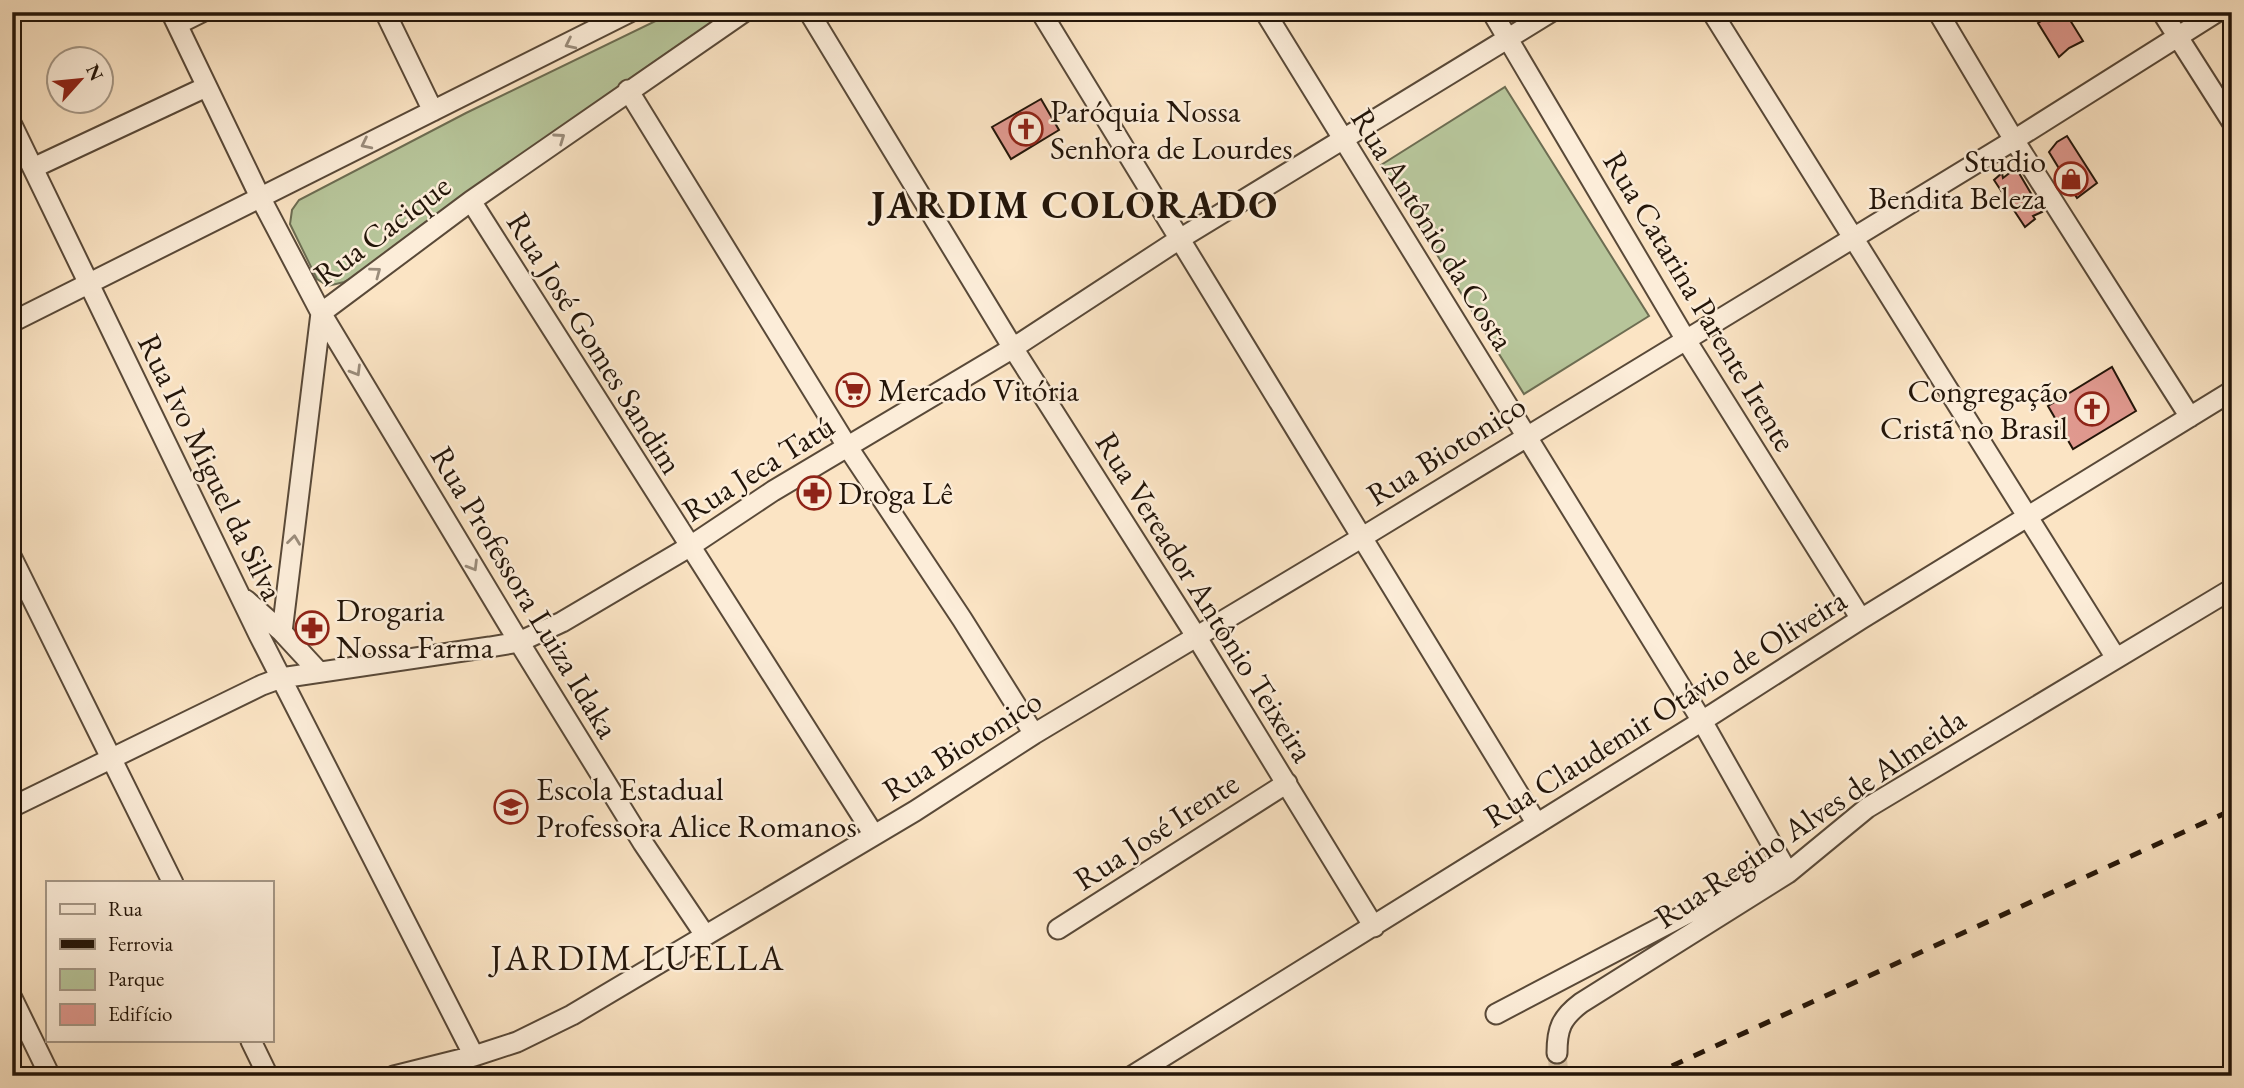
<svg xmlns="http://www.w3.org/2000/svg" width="2244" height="1088" font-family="'EB Garamond',serif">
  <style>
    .green { fill: #b7c59a; stroke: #6d6d52; stroke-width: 2 }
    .building { fill: #e0998f; stroke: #231509; stroke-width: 2 }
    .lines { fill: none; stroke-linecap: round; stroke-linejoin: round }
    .minor-tunnel { stroke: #dbc5a8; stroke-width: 19; stroke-dasharray: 19 10; stroke-linecap: butt }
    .minor-casing { stroke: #594938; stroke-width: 23 }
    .minor { stroke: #fcedd9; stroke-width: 19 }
    .rail { stroke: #231509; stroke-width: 5; stroke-dasharray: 12 12; stroke-linecap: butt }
    .oneway { stroke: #9a8c7b }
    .labels { text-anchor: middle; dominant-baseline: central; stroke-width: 5; stroke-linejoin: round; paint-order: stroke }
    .poi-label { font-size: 32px; fill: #231509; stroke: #fcedd9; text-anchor: start }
    .street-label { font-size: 32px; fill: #231509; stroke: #fcedd9 }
    .quarter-label { font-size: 35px; letter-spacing: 2px; fill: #231509; stroke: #fcedd9 }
    .district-label { font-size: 38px; font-weight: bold; letter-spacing: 2px; fill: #231509; stroke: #fcedd9 }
  </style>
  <rect width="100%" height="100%" fill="#fbe4c4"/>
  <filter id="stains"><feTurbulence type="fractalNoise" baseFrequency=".00286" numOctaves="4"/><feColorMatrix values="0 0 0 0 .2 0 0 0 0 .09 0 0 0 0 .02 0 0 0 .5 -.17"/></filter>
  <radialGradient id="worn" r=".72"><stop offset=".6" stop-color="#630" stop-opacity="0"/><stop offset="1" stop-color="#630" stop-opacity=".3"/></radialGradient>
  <path class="green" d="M674,12H727C601,97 479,185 358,275L344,282L328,286L317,279L290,224L292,210L299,200L466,113Z
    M1505,87L1649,316L1524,394L1381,165Z"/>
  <path class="building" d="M2056,12H2065L2083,41L2069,48L2059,57L2038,23Z
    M1041,99L1059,130L1011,159L992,127Z
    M2067,136L2097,183L2077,198L2049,152L2057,142Z
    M2016,168L2042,212L2033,216L2035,219L2025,227L1994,180L2002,173L2003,178Z
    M2112,367L2136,411L2073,449L2048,406Z"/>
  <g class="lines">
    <path class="minor-tunnel" d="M1557,1053L1559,1076"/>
    <defs>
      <path id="minor" d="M171,12L260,197L321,313L519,642L643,843L705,935
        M385,12L433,111
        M809,12L1013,348L1196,636L1374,927
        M1041,12L1537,824
        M1265,12L1702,721L1788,873
        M1492,12L1686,340L1861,619
        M1712,12L2116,658
        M1938,12L2014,140L2190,417
        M2162,12L2232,122
        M178,24L202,12
        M628,90L847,446L962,619L1034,734
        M12,125L259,635L474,1056
        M33,168L206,87
        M471,201L874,835
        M12,322L630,12
        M12,558L173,883
        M246,600L282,632L319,672
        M282,632L321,313L471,201L744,12
        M12,807L262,685L281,678L490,647L519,642L562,622L689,547L773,491L1013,348L1178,240L1551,12
        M1058,929L1287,783
        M12,998L50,1076
        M1496,1014L1778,866
        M251,1041L268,1076
        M1557,1053C1557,1029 1561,1018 1581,1003L1788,873L1867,808L2232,589
        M394,1076L474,1056L517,1042L572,1015L915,811L1034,734L1361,538L2014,140L2217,12
        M1132,1076L1702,721L1861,619L2232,391"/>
    </defs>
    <use href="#minor" class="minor-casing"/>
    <use href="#minor" class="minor"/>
    <path class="rail" d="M1650,1076L2232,810"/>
  </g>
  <defs><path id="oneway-chevron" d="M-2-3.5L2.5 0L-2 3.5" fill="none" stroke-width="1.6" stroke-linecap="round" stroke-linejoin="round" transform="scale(1.75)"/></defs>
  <g class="oneway">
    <use href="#oneway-chevron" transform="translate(570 44) rotate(154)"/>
    <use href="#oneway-chevron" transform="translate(560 138) rotate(-35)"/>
    <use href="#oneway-chevron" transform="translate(366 144) rotate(154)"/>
    <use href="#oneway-chevron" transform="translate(376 272) rotate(-37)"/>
    <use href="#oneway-chevron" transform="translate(356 371) rotate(59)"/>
    <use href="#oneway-chevron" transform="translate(294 540) rotate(-83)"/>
    <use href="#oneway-chevron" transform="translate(473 566) rotate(59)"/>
  </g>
  <defs>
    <symbol id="church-ring" viewBox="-11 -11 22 22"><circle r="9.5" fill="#fcedd9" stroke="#8f2418" stroke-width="1.5"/><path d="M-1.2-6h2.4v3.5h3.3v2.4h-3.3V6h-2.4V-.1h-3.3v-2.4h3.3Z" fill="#8f2418"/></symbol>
    <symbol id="shop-ring" viewBox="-11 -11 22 22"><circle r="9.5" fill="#fcedd9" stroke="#8f2418" stroke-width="1.5"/><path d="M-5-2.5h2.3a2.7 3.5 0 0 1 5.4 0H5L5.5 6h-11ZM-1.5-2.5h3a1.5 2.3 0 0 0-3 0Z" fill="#8f2418"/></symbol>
    <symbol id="supermarket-ring" viewBox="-11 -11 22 22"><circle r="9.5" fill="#fcedd9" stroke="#8f2418" stroke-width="1.5"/><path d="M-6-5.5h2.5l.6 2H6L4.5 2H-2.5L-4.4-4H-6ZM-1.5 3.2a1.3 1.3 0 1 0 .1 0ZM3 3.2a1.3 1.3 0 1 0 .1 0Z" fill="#8f2418"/></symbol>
    <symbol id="pharmacy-ring" viewBox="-11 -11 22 22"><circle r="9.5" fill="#fcedd9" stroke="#8f2418" stroke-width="1.5"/><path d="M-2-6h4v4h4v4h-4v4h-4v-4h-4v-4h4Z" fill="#8f2418"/></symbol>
    <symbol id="school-ring" viewBox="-11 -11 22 22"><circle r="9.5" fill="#fcedd9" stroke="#8f2418" stroke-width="1.5"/><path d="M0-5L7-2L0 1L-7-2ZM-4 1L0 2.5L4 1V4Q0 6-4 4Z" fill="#8f2418"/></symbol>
  </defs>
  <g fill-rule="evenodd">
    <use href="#church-ring" x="1007" y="110" width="38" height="38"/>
    <use href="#shop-ring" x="2052" y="160" width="38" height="38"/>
    <use href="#supermarket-ring" x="834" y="371" width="38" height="38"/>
    <use href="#church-ring" x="2073" y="390" width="38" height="38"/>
    <use href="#pharmacy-ring" x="795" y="474" width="38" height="38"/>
    <use href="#pharmacy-ring" x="293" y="609" width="38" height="38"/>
    <use href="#school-ring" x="492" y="788" width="38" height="38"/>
  </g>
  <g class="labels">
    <g class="poi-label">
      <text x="1050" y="111">Paróquia Nossa<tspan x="1050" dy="37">Senhora de Lourdes</tspan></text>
      <text x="2046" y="161" text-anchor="end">Studio<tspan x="2046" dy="37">Bendita Beleza</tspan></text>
      <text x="878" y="390">Mercado Vitória</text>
      <text x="2068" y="391" text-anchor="end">Congregação<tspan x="2068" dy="37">Cristã no Brasil</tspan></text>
      <text x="838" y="493">Droga Lê</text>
      <text x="336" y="610">Drogaria<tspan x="336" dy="37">Nossa Farma</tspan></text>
      <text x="536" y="789">Escola Estadual<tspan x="536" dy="37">Professora Alice Romanos</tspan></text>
    </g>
    <g class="street-label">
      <text transform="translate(1433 229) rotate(58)">Rua Antônio da Costa</text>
      <text transform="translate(382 230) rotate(-37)">Rua Cacique</text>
      <text transform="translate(1700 301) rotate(59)">Rua Catarina Parente Irente</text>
      <text transform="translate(595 343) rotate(58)">Rua José Gomes Sandim</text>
      <text transform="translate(1446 450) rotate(-32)">Rua Biotonico</text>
      <text transform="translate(211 467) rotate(64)">Rua Ivo Miguel da Silva</text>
      <text transform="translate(758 468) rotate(-32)">Rua Jeca Tatú</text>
      <text transform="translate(525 592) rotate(59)">Rua Professora Luiza Idaka</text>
      <text transform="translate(1205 597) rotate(58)">Rua Vereador Antônio Teixeira</text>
      <text transform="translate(1665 708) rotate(-32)">Rua Claudemir Otávio de Oliveira</text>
      <text transform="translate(962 745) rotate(-32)">Rua Biotonico</text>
      <text transform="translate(1810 818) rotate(-34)">Rua Regino Alves de Almeida</text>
      <text transform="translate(1156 831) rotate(-33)">Rua José Irente</text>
    </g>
    <g class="quarter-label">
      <text x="638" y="957">JARDIM LUELLA</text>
    </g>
    <g class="district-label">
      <text x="1075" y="204">JARDIM COLORADO</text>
    </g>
  </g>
  <rect width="2244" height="1088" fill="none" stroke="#fbe4c4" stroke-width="42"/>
  <rect x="14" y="14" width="2216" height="1060" fill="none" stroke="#231509" stroke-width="3.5"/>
  <rect x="21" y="21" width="2202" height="1046" fill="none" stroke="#231509" stroke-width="2"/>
  <rect x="46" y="881" width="228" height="161" fill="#fcedd9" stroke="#a59786" stroke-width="2"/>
  <rect x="60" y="904" width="35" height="10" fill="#fcedd9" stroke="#a59786" stroke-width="2"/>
  <text x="108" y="916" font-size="21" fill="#231509">Rua</text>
  <rect x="60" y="939" width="35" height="10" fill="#231509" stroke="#a59786" stroke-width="2"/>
  <text x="108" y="951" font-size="21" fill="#231509">Ferrovia</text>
  <rect x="60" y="969" width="35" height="21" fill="#b7c59a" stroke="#a59786" stroke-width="2"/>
  <text x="108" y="986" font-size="21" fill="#231509">Parque</text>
  <rect x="60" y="1004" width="35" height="21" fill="#e0998f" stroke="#a59786" stroke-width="2"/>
  <text x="108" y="1021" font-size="21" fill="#231509">Edifício</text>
  <g transform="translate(80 80) rotate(63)"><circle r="33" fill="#fcedd9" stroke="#a59786" stroke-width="2"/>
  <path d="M0-5L12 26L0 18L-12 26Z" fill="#8f2418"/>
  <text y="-10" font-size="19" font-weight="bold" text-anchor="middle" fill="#231509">N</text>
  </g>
  <rect width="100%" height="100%" filter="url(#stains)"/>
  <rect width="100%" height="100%" fill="url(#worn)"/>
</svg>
